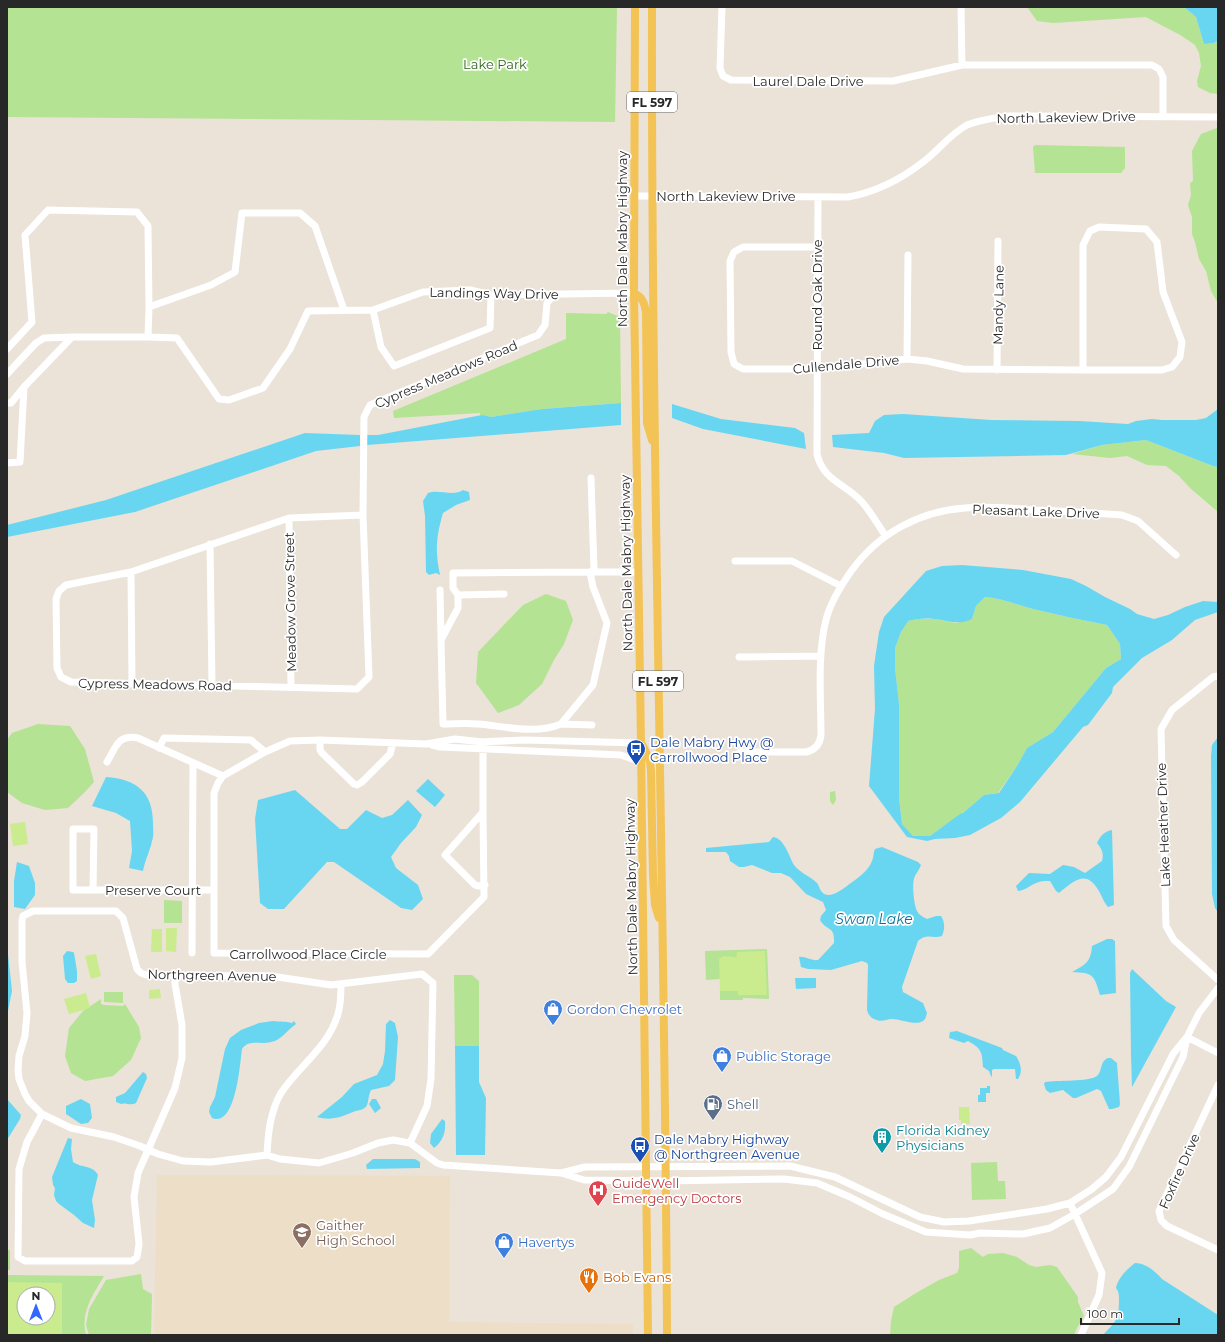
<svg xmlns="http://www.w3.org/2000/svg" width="1225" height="1342" font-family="Montserrat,sans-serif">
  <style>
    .education { fill: #eddec7 }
    .green { fill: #b4e393; fill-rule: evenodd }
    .pitch { fill: #caeb8e; fill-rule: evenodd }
    .water { fill: #68d6f1; fill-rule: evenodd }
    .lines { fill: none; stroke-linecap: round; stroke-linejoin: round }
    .minor { stroke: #fff; stroke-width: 7 }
    .major { stroke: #f3c355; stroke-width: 8 }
    .labels { text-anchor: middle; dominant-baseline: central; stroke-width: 3.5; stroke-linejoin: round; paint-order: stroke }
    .shield { fill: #fff; stroke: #686868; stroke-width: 1 }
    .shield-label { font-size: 12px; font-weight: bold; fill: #282828 }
    .park-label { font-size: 13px; fill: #2d6517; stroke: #fff }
    .street-label { font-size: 13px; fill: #282828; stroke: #fff }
    .transit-label { font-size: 13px; fill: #164399; stroke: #fff; text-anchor: start }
    .shop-label { font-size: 13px; fill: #366cbe; stroke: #fff; text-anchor: start }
    .service-label { font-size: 13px; fill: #4e5e75; stroke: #fff; text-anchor: start }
    .culture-label { font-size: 13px; fill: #0d838f; stroke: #fff; text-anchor: start }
    .health-label { font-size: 13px; fill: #be3a42; stroke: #fff; text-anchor: start }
    .education-label { font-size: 13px; fill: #785e54; stroke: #fff; text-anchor: start }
    .food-label { font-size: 13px; fill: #c56008; stroke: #fff; text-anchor: start }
    .water-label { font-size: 14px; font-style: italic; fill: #0a7299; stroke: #fff }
  </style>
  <rect width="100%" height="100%" fill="#ebe2d8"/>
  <path class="education" d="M157,1175L450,1176L449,1322L633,1324V1335H154Z"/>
  <path class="green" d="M7,7H617L615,122L7,117Z
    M1027,7H1184L1196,17L1204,44L1214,43L1218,40V94L1210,93L1198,87L1197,81L1201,66L1199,53L1195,45L1182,36L1146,17L1053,23L1037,21Z
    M1217,128L1218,130V303L1211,291L1206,271L1199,259L1195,242L1192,234V217L1188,205L1191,195L1190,183L1193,181L1192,151L1201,134Z
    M1035,145L1125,147V168L1121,173H1035L1033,147Z
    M608,312L620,317L621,403L542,409L491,417L480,415V413L394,418L393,411L566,339V313L606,314Z
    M1146,440L1213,466L1218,467V512L1190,488L1179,476L1166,466L1147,465L1127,456L1110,458L1072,454L1102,445Z
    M546,594L566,601L573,620L564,644L554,660L542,684L519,705L498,713L476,683L478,652L523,605Z
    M985,597C1001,598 1017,605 1033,609C1058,615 1082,620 1107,625L1120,644L1121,659L1106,668L1053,732L1027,748L1017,766L998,793L984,795L963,813L930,836H913L902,824L899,798V704L895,668V648L901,632L907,621L919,619H935L956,623L972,619L976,606Z
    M38,724L70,726L85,749L94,782L85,792L68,808L45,810L22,803L7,792V740L12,733Z
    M835,791L836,800L833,805L830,801V792Z
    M164,900L182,901V923H164Z
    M767,949L769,999L743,998V1000H720V979L706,980L705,951Z
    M454,975H472L479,981V1046H455Z
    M104,992H123V1003L104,1002Z
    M101,999V1004L104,1005L123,1006L125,1004L139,1027L141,1038L131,1060L113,1076L85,1081L71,1073L65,1056L69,1028L83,1011Z
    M997,1162L998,1181H1005L1006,1199L972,1200L971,1163Z
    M971,1248L983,1257L988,1254L1003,1253L1017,1257L1029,1265L1036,1267L1050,1265L1057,1267L1078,1297V1302L1084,1316L1076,1330L1074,1335H890L891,1321L894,1307L916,1293L939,1280L957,1273L959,1268V1251Z
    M7,1250H10V1270H7Z
    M141,1274L143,1289L152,1294L151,1335H89L86,1325L89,1309L106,1280Z
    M7,1275L104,1276C93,1295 80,1312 86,1335H7ZM24,1294H48V1318H24Z"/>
  <path class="pitch" d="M25,822L28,844L13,846L10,824Z
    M166,928H177L176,952L166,951Z
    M152,929H162V952H151Z
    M765,951L767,995H738V991H720L719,959L723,956L735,957L736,958L737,952Z
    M96,954L101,976L91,979L85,956Z
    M160,989L161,998L149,999V990Z
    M86,993L90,1008L69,1014L64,999Z
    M959,1107H969L970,1124H961V1120H959Z
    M7,1282L62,1283V1335H7ZM24,1294H48V1318H24Z"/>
  <path class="water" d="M1184,7H1218V40L1214,43L1204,44L1196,17Z
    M621,403V425L367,445V435H378L482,415L491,417L542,409Z
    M672,404L721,419L795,428L804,433L806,449L703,429L672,418Z
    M1218,409V467L1213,466L1146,440L1102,445L1066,455L904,458L884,453L833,447L832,435L869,433L875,421L884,415L903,414L991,420L1079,421L1128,424L1136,421L1152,419L1162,420H1196L1206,418Z
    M305,433L360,435V446L316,451L135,512L7,537V525L106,500Z
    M463,490L469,492L470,500L456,505L443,513C436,537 435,551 440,575L436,573L429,575L426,572L425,516L423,501L428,493C439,489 453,497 463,490Z
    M962,565L1023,570L1071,579L1086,586L1105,597L1130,609L1137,614L1154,619L1168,615L1185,607L1203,601L1218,602V612L1195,620L1172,640L1142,658L1113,687L1112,693L1088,725L1083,727L1020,802L1001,818L970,835L955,838L935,839L927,841L907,837L869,786L875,709L874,666L879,632L884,617L926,571L942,566ZM985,597C1001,598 1017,605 1033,609C1058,615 1082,620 1107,625L1120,644L1121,659L1106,668L1053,732L1027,748L1017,766L999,793L984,795L963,813L960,814L930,836H913L902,824L899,798V704L895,668V648L901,632L908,621C916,619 925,618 934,619C947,620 959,626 972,619L976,606Z
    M1218,737V912L1215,908L1212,894L1211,756L1212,745Z
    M106,777C136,779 153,792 153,823C153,829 154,836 152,841C150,851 145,860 143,871L129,868L132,851L130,821L116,813L92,806Z
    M428,779L445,795L435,807L416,791Z
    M295,790L340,829H347L366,810L382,818L392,815L408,800L422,815L416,827L401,843L391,857L396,868L418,885L423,899L412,910L401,908L334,862H327L284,909H268L260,903L255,819L258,800Z
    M1112,830L1114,905L1108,907C1104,902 1103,899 1100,893C1087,869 1076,879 1059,893L1056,891L1050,881C1032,880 1031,889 1018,891L1016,886L1029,873L1050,874L1063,865L1074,867L1085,873L1102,861C1104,853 1102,849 1097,843C1100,836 1105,831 1112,830Z
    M773,837C784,838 789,856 794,865C799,872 809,876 816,882C819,884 819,889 822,892C829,900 841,890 847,886C856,879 868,872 872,861C874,857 873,853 875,849L882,847L918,862L921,865C919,871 915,874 914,879C912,885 914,905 917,911C919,915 923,917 927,919L936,916H941C945,922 945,929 942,936C932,939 927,933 918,941L902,987L903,992L923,1003L927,1013C926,1016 926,1019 923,1021C915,1026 901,1019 892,1019C885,1019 883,1023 874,1019C870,1017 868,1014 867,1010L868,965L867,963L862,961L831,970L808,969L801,967L799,957C805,956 811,961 818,960L834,943C835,925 827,932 820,920L821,916L826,910L823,902L806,894L790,877L781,873H772L752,865L744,867H739L730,861L729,856L726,852H706V848L769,842Z
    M17,862L29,866L35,883V895L25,909L14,907V881Z
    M1107,939H1112L1115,941L1116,993L1100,995C1094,974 1093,973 1072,972C1085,965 1091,962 1092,946Z
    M7,945L12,991L8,1011L7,1036Z
    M67,951L73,952L74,953L77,971V981L74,983H68L65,979L63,956Z
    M1132,969L1166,1001L1176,1007L1132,1087L1131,1055L1130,973Z
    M795,978H816V988L796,989Z
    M390,1020L395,1023L398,1037L395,1080L389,1086L371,1090C368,1096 369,1100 367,1105C365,1110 358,1110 353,1112C341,1117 331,1121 317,1117L342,1097L354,1084L377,1075L383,1064L385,1051L386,1024Z
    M273,1021C280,1022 285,1021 292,1023L294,1021L296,1024C287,1030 282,1040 271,1042C260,1045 249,1039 242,1049C240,1063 236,1128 212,1118L209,1112L210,1107L215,1097L225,1049L230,1038L241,1030L259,1023Z
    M957,1031L1002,1048L1003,1050L1016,1056C1021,1064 1023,1071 1018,1079H1016L1015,1069H994L992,1070V1077L991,1076L989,1071L983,1067C982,1052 982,1049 968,1041L964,1043L949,1038L950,1032Z
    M455,1046H479V1082L486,1098L485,1155H456Z
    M1108,1058H1111L1117,1063L1120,1104L1119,1107L1112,1109H1109L1101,1091L1097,1089L1076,1098H1073L1063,1090L1050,1093L1046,1090L1044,1084L1045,1082C1057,1080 1089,1082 1097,1076C1103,1071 1099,1062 1108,1058Z
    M143,1072L146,1074L147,1078L136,1103C131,1106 125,1102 121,1104L116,1102V1097L125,1093Z
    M987,1086H990V1093H986V1102H978V1095H980V1088H987Z
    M7,1099L21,1115L20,1119L7,1140Z
    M81,1099L90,1104L92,1118L88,1123L81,1124L66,1114V1106Z
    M372,1099H376L381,1108L375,1113L369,1104Z
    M442,1119L445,1121C446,1132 443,1141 434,1148L430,1143L431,1134Z
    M68,1138L72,1139L71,1149L73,1162C81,1168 93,1165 98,1175L92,1200L95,1220L94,1228L83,1223L74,1215L59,1204L56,1201L54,1195L55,1188L53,1185L52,1177Z
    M373,1159H415L420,1162V1168L367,1169L366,1165Z
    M1135,1263C1146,1263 1156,1272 1162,1279L1218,1315V1335H1103C1116,1321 1119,1320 1119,1300C1119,1295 1119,1292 1116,1288C1118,1278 1127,1269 1135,1263Z"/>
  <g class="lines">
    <path class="minor" d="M722,7L720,68L723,76L731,80L893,81L962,65H1152L1159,69L1163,77V117
      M961,7L962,65
      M634,196L848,197C876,192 900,180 923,162C938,151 950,134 967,125C981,119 995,118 1009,116L1218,117
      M818,197L817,454C823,481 846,484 862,502C871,512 878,525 885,535
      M1099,227L1146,229L1157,242L1163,292L1182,342L1180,357L1172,367L1162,370H1083V245L1090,231Z
      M817,247H743L734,252L730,261L731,352L734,364L743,369H817L907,359L927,361L963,369L1083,370
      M149,307L211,285L235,272L242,213H300L315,226L344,310
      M373,310L381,347L394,366L490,328L491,295
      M7,349L32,322L25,235L48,210L137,212L148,226L149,307L148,337
      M907,359L908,255
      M997,370L998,241
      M7,374L36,343L44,338L72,337
      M7,403H11L24,387
      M7,463L20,462L24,387L72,337H148L177,338L219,399L229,400L263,388L290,349L308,311L373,310L423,292L470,290L491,295L634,293
      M363,515L289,518L131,572L66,585L59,591L56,599L57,668L61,677L71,682L357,689L369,677L363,515L364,417L370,405L538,335L545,325L547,303L554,295
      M289,518L291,687
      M210,544L212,685
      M735,561H792L841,586
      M131,572L132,684
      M440,590L441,638
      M504,594L458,595V608L441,640L443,724C454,724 466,723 478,724C504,726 535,735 561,724
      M458,595L453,588V573L590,572L594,569L591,478
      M739,657L821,656
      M1218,676L1213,677L1172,710L1161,729L1166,926L1174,940L1218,980
      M592,725L561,724L593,685L607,623L593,587L590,572H638
      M455,739L483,742V812L484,897L428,954L214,953V793L218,783L223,776L265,752L290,741L320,740L426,744Z
      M320,740V750L322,753L354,784L357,785L362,782L390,754L393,743
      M479,742L524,740L641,743
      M432,745L440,747L621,755L641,762
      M159,748L164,738L251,740L265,752
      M740,752H806C815,750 820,744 821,735C821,699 817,655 826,620C830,603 842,584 852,570C879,533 920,511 965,508C988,506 1012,508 1035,510C1064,511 1093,513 1122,515L1138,521L1176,555
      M107,762C116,747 118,734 138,738L223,776
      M483,812L445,855L475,885L479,886L485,885
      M93,890L94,829H73V890H213
      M192,953L193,763
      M1187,1037L1218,1053
      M1218,1085L1159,1211L1161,1220L1167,1226L1218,1250
      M42,1114L27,1142L19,1169L18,1257L25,1261H132L137,1257L139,1244L134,1197L138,1173L175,1088L182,1058V1025L175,984V976
      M410,1143L427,1106L431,1079L433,983L422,974L331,985L271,976L146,975L141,973L137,969L123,918L116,911H33L23,916L22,921V962L27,1013L25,1036L19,1056L18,1070L19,1079L25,1094L29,1101L42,1114L71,1128L114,1137L140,1146L158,1154L183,1161L211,1162L267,1155L280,1159L319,1163L353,1153L378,1143L393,1140L410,1143L437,1163L443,1165L561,1173L584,1180L666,1181L784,1179L817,1183L850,1197L883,1214L926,1232L970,1235L980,1233L1023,1234L1050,1228L1075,1214L1113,1189L1129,1167L1183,1057L1187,1037L1199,1013L1218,988
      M267,1155C268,1134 270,1112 281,1093C298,1067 327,1048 337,1017C341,1007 341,995 341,984
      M561,1173L585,1167L790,1166L835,1177L920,1217L944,1222L969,1221L1047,1209L1070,1203L1092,1189L1106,1177L1121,1157L1173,1054L1186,1038
      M1070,1203L1102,1273L1099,1295L1081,1335"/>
    <path class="major" d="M635,7L634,293L641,743L648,1335
      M652,7C651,450 665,892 667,1335
      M634,293C643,298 644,302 646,312L647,423L652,440
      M643,746L650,761L651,771L653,875L655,905L659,918"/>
  </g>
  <defs>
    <symbol id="bus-pin" viewBox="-11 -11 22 30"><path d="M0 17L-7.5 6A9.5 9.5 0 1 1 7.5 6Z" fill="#1a4fb4" stroke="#fff"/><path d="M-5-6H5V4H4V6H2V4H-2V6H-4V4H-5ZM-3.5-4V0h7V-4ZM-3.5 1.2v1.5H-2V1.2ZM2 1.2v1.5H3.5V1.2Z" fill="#fff"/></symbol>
    <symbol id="shop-pin" viewBox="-11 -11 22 30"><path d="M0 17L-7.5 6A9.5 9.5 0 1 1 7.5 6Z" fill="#3f7fe0" stroke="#fff"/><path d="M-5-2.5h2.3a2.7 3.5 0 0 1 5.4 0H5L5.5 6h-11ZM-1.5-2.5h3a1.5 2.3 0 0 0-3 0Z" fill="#fff"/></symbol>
    <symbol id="fuel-pin" viewBox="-11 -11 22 30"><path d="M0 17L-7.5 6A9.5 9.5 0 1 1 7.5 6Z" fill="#5c6f8a" stroke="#fff"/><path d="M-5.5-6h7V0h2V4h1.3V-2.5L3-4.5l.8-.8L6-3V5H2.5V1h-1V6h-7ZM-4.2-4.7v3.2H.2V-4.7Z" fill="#fff"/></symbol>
    <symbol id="building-pin" viewBox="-11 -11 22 30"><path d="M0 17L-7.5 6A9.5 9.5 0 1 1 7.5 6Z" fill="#0f9aa8" stroke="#fff"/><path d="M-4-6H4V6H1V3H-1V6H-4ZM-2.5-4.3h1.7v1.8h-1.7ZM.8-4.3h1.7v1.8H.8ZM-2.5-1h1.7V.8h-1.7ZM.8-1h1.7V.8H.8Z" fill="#fff"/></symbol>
    <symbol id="hospital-pin" viewBox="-11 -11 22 30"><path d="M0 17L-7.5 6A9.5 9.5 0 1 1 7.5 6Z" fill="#e0444e" stroke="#fff"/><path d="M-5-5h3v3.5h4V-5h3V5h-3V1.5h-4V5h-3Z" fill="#fff"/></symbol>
    <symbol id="school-pin" viewBox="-11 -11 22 30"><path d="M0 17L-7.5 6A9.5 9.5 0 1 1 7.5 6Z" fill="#8d6e63" stroke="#fff"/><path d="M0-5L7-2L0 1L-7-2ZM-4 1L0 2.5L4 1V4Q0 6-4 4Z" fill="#fff"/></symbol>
    <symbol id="restaurant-pin" viewBox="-11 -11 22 30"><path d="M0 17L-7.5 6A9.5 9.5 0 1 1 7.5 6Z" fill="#e8710a" stroke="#fff"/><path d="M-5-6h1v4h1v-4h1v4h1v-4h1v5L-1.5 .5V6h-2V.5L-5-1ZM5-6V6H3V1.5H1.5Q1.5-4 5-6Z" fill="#fff"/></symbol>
  </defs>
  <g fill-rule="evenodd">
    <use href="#bus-pin" x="625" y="738" width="22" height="30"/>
    <use href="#shop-pin" x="542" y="998" width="22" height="30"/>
    <use href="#shop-pin" x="711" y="1045" width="22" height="30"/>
    <use href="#fuel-pin" x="702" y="1093" width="22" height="30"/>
    <use href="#building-pin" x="871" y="1126" width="22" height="30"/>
    <use href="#bus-pin" x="629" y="1135" width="22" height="30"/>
    <use href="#hospital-pin" x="587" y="1179" width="22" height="30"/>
    <use href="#school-pin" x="291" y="1221" width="22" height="30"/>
    <use href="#shop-pin" x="493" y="1231" width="22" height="30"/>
    <use href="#restaurant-pin" x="578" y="1266" width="22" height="30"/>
  </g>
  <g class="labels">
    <g class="shield">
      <rect x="627" y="92" width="50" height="20" rx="3"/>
      <rect x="633" y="671" width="50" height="20" rx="3"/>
    </g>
    <g class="shield-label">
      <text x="652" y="102">FL 597</text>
      <text x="658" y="681">FL 597</text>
    </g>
    <g class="park-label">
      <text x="495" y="64">Lake Park</text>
    </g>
    <g class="street-label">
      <text x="808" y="81">Laurel Dale Drive</text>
      <text transform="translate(1066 117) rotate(-1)">North Lakeview Drive</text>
      <text x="726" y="196">North Lakeview Drive</text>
      <text transform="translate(622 239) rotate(-90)">North Dale Mabry Highway</text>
      <text transform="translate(494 293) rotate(1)">Landings Way Drive</text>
      <text transform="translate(817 295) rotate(-90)">Round Oak Drive</text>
      <text transform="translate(998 305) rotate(-89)">Mandy Lane</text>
      <text transform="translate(846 364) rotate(-5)">Cullendale Drive</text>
      <text transform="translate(446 374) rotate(-23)">Cypress Meadows Road</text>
      <text transform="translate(1036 511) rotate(2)">Pleasant Lake Drive</text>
      <text transform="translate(626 563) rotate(-91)">North Dale Mabry Highway</text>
      <text transform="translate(290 602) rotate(-91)">Meadow Grove Street</text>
      <text transform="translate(155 684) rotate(1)">Cypress Meadows Road</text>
      <text transform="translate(1163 825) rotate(-92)">Lake Heather Drive</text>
      <text transform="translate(631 887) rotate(-91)">North Dale Mabry Highway</text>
      <text x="153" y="890">Preserve Court</text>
      <text x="308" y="954">Carrollwood Place Circle</text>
      <text transform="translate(212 975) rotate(1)">Northgreen Avenue</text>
      <text transform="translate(1179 1171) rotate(-66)">Foxfire Drive</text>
    </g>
    <g class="transit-label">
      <text x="650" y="742">Dale Mabry Hwy @<tspan x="650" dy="15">Carrollwood Place</tspan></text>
      <text x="654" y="1139">Dale Mabry Highway<tspan x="654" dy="15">@ Northgreen Avenue</tspan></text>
    </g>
    <g class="shop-label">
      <text x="567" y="1009">Gordon Chevrolet</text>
      <text x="736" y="1056">Public Storage</text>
      <text x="518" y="1242">Havertys</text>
    </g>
    <g class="service-label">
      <text x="727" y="1104">Shell</text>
    </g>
    <g class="culture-label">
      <text x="896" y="1130">Florida Kidney<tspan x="896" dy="15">Physicians</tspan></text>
    </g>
    <g class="health-label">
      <text x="612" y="1183">GuideWell<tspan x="612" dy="15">Emergency Doctors</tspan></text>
    </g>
    <g class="education-label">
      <text x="316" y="1225">Gaither<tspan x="316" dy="15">High School</tspan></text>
    </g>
    <g class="food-label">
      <text x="603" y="1277">Bob Evans</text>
    </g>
    <g class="water-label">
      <text x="874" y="919">Swan Lake</text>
    </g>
  </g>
  <rect width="1225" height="1342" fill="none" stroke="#282828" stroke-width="16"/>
  <g transform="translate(36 1306)"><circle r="19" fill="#ffffff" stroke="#a9a9a9"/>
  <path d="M0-3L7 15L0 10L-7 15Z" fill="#3367fd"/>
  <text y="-6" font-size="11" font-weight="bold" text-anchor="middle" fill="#282828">N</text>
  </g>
  <path d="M1081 1318v6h98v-6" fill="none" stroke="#282828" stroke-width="2"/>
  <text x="1087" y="1318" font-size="12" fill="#282828" stroke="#ffffff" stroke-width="3" paint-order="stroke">100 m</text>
</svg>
